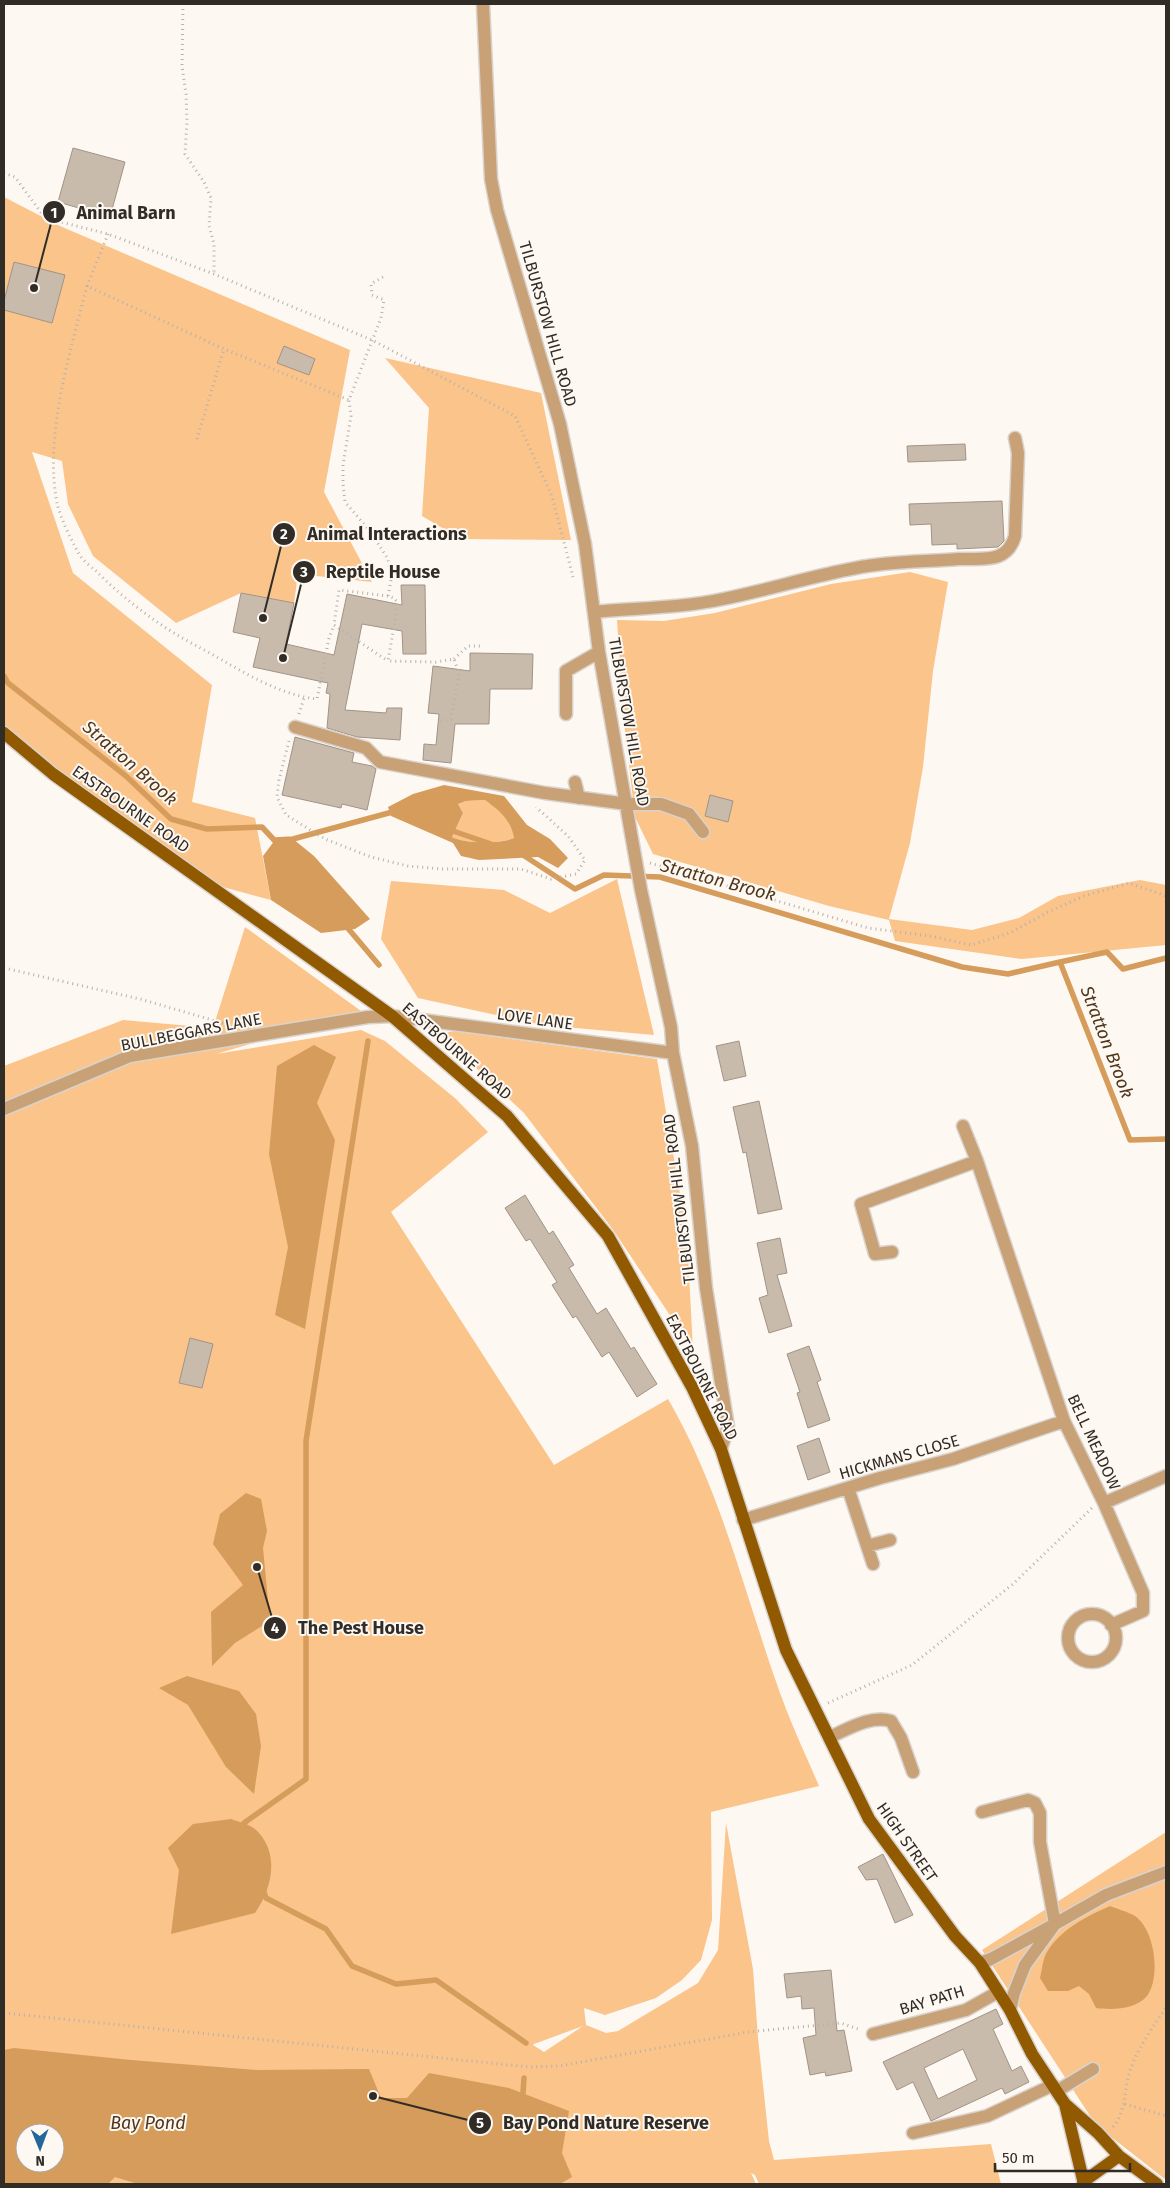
<svg xmlns="http://www.w3.org/2000/svg" width="1170" height="2188" font-family="'Fira Sans',sans-serif">
  <style>
    .green { fill: #fac48b; fill-rule: evenodd }
    .water { fill: #d59c5c; fill-rule: evenodd }
    .lines { fill: none; stroke-linecap: round; stroke-linejoin: round }
    .stream { stroke: #d59c5c; stroke-width: 5.5 }
    .building { fill: #c9bbac; stroke: #a19386; fill-rule: evenodd }
    .minor-casing { stroke: #d9d3cd; stroke-width: 15 }
    .major-casing { stroke: #d9d3cd; stroke-width: 15 }
    .path { stroke: #b7b1ac; stroke-width: 3; stroke-dasharray: 1 4; stroke-linecap: butt }
    .minor { stroke: #c9a176; stroke-width: 12 }
    .major { stroke: #915900; stroke-width: 12 }
    .labels { text-anchor: middle; dominant-baseline: central; stroke-width: 4; stroke-linejoin: round; paint-order: stroke }
    .street-label { font-size: 16px; fill: #322c27; stroke: #fef8f2 }
    .water-label { font-size: 18px; font-style: italic; fill: #50371b; stroke: #fef8f2 }
    .leader { fill: none; stroke: #322c27; stroke-width: 2 }
    .callout-dot { fill: #322c27; stroke: #fef8f2; stroke-width: 2 }
    .mark-label { font-size: 15px; text-anchor: middle; font-weight: bold; fill: #fff }
    .callout-label { font-size: 18px; text-anchor: middle; font-weight: bold; fill: #322c27; stroke: #fef8f2; stroke-width: 4; stroke-linejoin: round; paint-order: stroke }
  </style>
  <rect width="100%" height="100%" fill="#fef8f2"/>
  <path class="green" d="M4,197L60,226L350,350L324,492L372,582L298,574L294,603L241,593L176,623L93,556L68,504L62,461L32,452L73,573L212,685L192,802L255,818L271,900L208,883L4,733Z
    M385,358L541,393L571,540L461,539L422,516L429,408Z
    M910,572L948,582L933,671L923,767L910,843L889,919L972,930L1019,918L1058,896L1140,880L1166,885V945L1022,959L895,941L889,920L829,906L653,854L635,817L623,713L617,620L664,621L715,613L831,584Z
    M485,800C501,811 511,818 514,838C501,844 464,844 452,837L463,813L458,804L466,801Z
    M617,879L654,1035L542,1025L418,998L381,939L391,881L504,890L550,913Z
    M245,927L361,1011L216,1054L361,1030L385,1041L456,1099L488,1132L391,1212L554,1465L668,1399C724,1495 747,1606 786,1709C796,1735 808,1760 819,1786L711,1812L712,1920L701,1960L682,1980L656,1998L605,2015L584,2008L586,2025L606,2033L618,2031L698,1983L718,1950L726,1823L753,1969L758,2038L769,2141L774,2160L991,2144L1001,2184H759L755,2175L751,2173L756,2184H4V1066L123,1020L213,1028ZM583,2026L544,2052L533,2045L534,2044ZM25,2133H55V2163H25Z
    M454,1031L657,1059L687,1235L693,1350L614,1231L524,1113L440,1034Z
    M1166,1832V2180L1096,2125L982,1950Z"/>
  <path class="water" d="M444,785L504,796L527,825L550,839L568,858L558,868L538,857L479,860L461,856L453,843L391,816L388,807L413,794ZM485,800C500,811 511,820 514,838C502,844 464,844 452,837L463,813L458,804L466,801Z
    M293,839L314,856L370,919L355,929L321,933L271,900L263,856L275,840Z
    M314,1045L336,1057L317,1103L335,1140L305,1329L275,1315L288,1247L269,1154L277,1066Z
    M246,1493L261,1499L267,1531L263,1548L270,1621L235,1643L212,1666L211,1612L243,1585L213,1544L220,1514Z
    M187,1676L239,1691L256,1714L261,1746L254,1794L226,1767L188,1705L159,1688Z
    M231,1819C239,1822 253,1825 259,1833C280,1857 271,1890 255,1913L171,1934L179,1870L168,1848L193,1824Z
    M1110,1906C1118,1909 1128,1912 1135,1916C1155,1930 1161,1977 1147,1996C1135,2010 1112,2010 1096,2008L1089,1994L1079,1986L1068,1991H1048L1040,1978C1042,1970 1043,1958 1047,1952C1061,1929 1087,1916 1110,1906Z
    M14,2048L131,2060L257,2070L369,2069L381,2098H407L429,2073L509,2088L569,2111L562,2153L572,2177L560,2184H138L115,2177L108,2184H4V2050ZM25,2133H55V2163H25Z"/>
  <g class="lines">
    <path class="stream" d="M4,676L8,683L126,776L171,819L207,829L262,827L276,842
      M447,829L491,844
      M275,840L293,839L396,811
      M523,855L575,889L604,875L660,877L962,967L1008,974L1060,962L1130,1140L1166,1139
      M346,926L379,965
      M1060,962L1107,952L1123,969L1166,958
      M246,1830L244,1823L306,1779V1441L368,1041
      M264,1892L266,1898L326,1929L352,1966L396,1984L436,1980L526,2043
      M516,2097L523,2093L524,2078"/>
  </g>
  <path class="building" d="M73,148L125,162L110,217L58,202Z
    M14,262L65,275L52,323L4,310V301Z
    M284,346L315,359L309,375L277,363Z
    M965,444L966,460L908,462L907,446Z
    M1002,501L1004,541L998,547L957,549V544L932,545L931,524L910,525L909,504Z
    M401,585H425L426,654H403L402,631L362,624L345,710L386,713L387,708H402L400,740L357,737L327,728L330,694L326,693L328,683L253,667L260,638L233,632L241,593L294,603L286,644L334,655L347,594L402,605Z
    M470,653L533,654L532,689H490L489,724H455L451,763L423,760L424,744L436,745L439,714L428,713L433,666L470,671Z
    M295,737L354,753L352,762L372,766L376,769L367,810L342,804L341,808L282,795Z
    M710,795L733,801L728,822L705,816Z
    M739,1041L746,1076L724,1081L716,1046Z
    M759,1101L782,1209L758,1214L746,1152L743,1153L733,1107Z
    M525,1195L549,1234L553,1231L574,1265L569,1268L597,1314L606,1308L631,1349L634,1347L657,1384L637,1397L609,1352L602,1357L576,1316L573,1318L552,1285L557,1282L530,1239L526,1241L505,1208Z
    M780,1238L787,1273L777,1275L792,1326L769,1333L759,1298L768,1295L757,1243Z
    M190,1338L213,1344L202,1388L179,1383Z
    M809,1346L821,1380L817,1382L830,1420L808,1428L797,1393L800,1392L787,1354Z
    M819,1438L830,1472L808,1480L797,1446Z
    M883,1854L913,1915L895,1923L877,1879L866,1880L858,1867Z
    M831,1970L837,2031L844,2030L852,2071L826,2076L825,2072L810,2075L803,2038L816,2035L814,2008L802,2009L801,1996L787,1998L784,1974Z
    M996,2009L1003,2024L993,2029L1012,2071L1021,2066L1029,2082L1005,2094L1002,2088L931,2121L913,2082L897,2090L883,2062ZM963,2049L977,2080L938,2099L924,2068Z"/>
  <g class="lines">
    <defs>
      <path id="minor" d="M483,4L491,179L497,210L560,424L585,544L599,652L641,890L671,1027L673,1053L692,1146L706,1288L728,1427L721,1449
        M594,612C637,608 681,608 723,599C768,590 812,576 856,568C891,561 924,562 959,559C984,558 1007,564 1015,536L1018,453L1015,438
        M566,714V671L599,652
        M295,727L366,748L380,762L545,793L627,804H661L689,814L703,832
        M575,782L579,798
        M4,1109L130,1056L368,1017L392,1016L673,1053
        M963,1126L977,1161L1064,1421L1104,1503L1143,1593V1611L1111,1625
        M892,1252L875,1254L861,1204L977,1161
        M848,1488L873,1564
        M1104,1503L1166,1476
        M743,1520L880,1478L953,1459L1064,1421
        M867,1546L890,1540
        M1068 1638a24 24 0 1 1 48 0a24 24 0 1 1-48 0Z
        M830,1737C848,1729 870,1715 891,1721L901,1738L913,1772
        M980,1963L991,1959L1055,1924L1040,1842V1813L1035,1803L1028,1800L982,1812
        M1010,2010L1014,1993L1025,1965L1055,1924L1106,1895L1166,1872
        M873,2034L966,2010L998,1992
        M1057,2091L1093,2069
        M913,2133L987,2116L1053,2085"/>
      <path id="major" d="M4,733L53,774L392,1016L507,1116L608,1236L692,1387L721,1449L786,1650L869,1819L955,1936L980,1963L1010,2010L1032,2054L1065,2104L1098,2133L1119,2156L1157,2184
        M1065,2104L1084,2184
        M1083,2182L1119,2156"/>
    </defs>
    <use href="#minor" class="minor-casing"/>
    <use href="#major" class="major-casing"/>
    <path class="path" d="M183,4L182,66L186,94L187,122L185,154L204,182L211,198L209,226L214,244V274
      M4,173L15,177L45,218L108,234L214,274L372,340L515,416L552,496L573,577
      M108,234L87,286L224,349L349,400
      M383,277L371,284L372,295L384,300L381,318L349,400L351,416L343,465V484L345,502L369,530L388,559L391,580L388,596L394,598L398,603L388,661L436,662L454,659L459,674L451,719L438,722
      M87,286C70,352 44,436 57,503C60,517 71,540 78,552C81,559 90,566 96,571C125,600 158,625 193,644C232,664 272,694 317,699L329,638L334,625
      M197,439L224,349
      M388,596L339,590L334,625L388,661
      M454,659L468,646H480
      M299,714L304,698
      M289,741L279,780L277,797L286,815L325,839L371,857L408,866L442,869H521L551,879L576,874L585,860L568,836L536,807
      M650,863L868,928L930,936L971,945L1010,933L1048,912L1084,896L1129,883L1166,896
      M4,968L140,999L226,1024
      M828,1703L912,1665L1013,1584L1092,1508
      M4,2013L529,2067L559,2066L748,2032L841,2023L861,2030
      M1125,2104L1166,2116
      M1113,2127C1128,2108 1123,2089 1131,2068C1137,2050 1155,2023 1166,2008"/>
    <use href="#minor" class="minor"/>
    <use href="#major" class="major"/>
  </g>
  <g class="labels">
    <g class="street-label">
      <text transform="translate(548 324) rotate(74)">TILBURSTOW HILL ROAD</text>
      <text transform="translate(629 722) rotate(80)">TILBURSTOW HILL ROAD</text>
      <text transform="translate(131 809) rotate(35)">EASTBOURNE ROAD</text>
      <text transform="translate(535 1019) rotate(8)">LOVE LANE</text>
      <text transform="translate(191 1032) rotate(-11)">BULLBEGGARS LANE</text>
      <text transform="translate(457 1051) rotate(41)">EASTBOURNE ROAD</text>
      <text transform="translate(679 1199) rotate(-97)">TILBURSTOW HILL ROAD</text>
      <text transform="translate(702 1377) rotate(63)">EASTBOURNE ROAD</text>
      <text transform="translate(1094 1442) rotate(65)">BELL MEADOW</text>
      <text transform="translate(899 1457) rotate(-16)">HICKMANS CLOSE</text>
      <text transform="translate(907 1842) rotate(55)">HIGH STREET</text>
      <text transform="translate(932 2000) rotate(-17)">BAY PATH</text>
    </g>
    <g class="water-label">
      <text transform="translate(130 763) rotate(41)">Stratton Brook</text>
      <text transform="translate(718 880) rotate(15)">Stratton Brook</text>
      <text transform="translate(1107 1042) rotate(69)">Stratton Brook</text>
      <text x="148" y="2123">Bay Pond</text>
    </g>
  </g>
  <path class="leader" d="M34 288L54 212M263 618L284 534M283 658L304 572M257 1567L275 1628M373 2096L480 2123"/>
  <g class="callout-dot">
    <circle cx="34" cy="288" r="5"/>
    <circle cx="263" cy="618" r="5"/>
    <circle cx="283" cy="658" r="5"/>
    <circle cx="257" cy="1567" r="5"/>
    <circle cx="373" cy="2096" r="5"/>
    <circle cx="54" cy="212" r="12"/>
    <circle cx="284" cy="534" r="12"/>
    <circle cx="304" cy="572" r="12"/>
    <circle cx="275" cy="1628" r="12"/>
    <circle cx="480" cy="2123" r="12"/>
  </g>
  <g class="mark-label">
    <text x="54" y="218">1</text>
    <text x="284" y="539">2</text>
    <text x="304" y="577">3</text>
    <text x="275" y="1633">4</text>
    <text x="480" y="2128">5</text>
  </g>
  <g class="callout-label">
    <text x="126" y="219">Animal Barn</text>
    <text x="387" y="540">Animal Interactions</text>
    <text x="383" y="578">Reptile House</text>
    <text x="361" y="1634">The Pest House</text>
    <text x="606" y="2129">Bay Pond Nature Reserve</text>
  </g>
  <rect width="1170" height="2188" fill="none" stroke="#322c27" stroke-width="10"/>
  <g transform="translate(40 2148) rotate(179)"><circle r="24" fill="#fef8f2" stroke="#aca6a1"/>
  <path d="M0-4L9 19L0 12L-9 19Z" fill="#25659b"/>
  <text y="-8" font-size="14" font-weight="bold" text-anchor="middle" fill="#322c27">N</text>
  </g>
  <path d="M995 2163v8h135v-8" fill="none" stroke="#322c27" stroke-width="2.5"/>
  <text x="1002" y="2163" font-size="15" fill="#322c27" stroke="#fef8f2" stroke-width="4" paint-order="stroke">50 m</text>
</svg>
